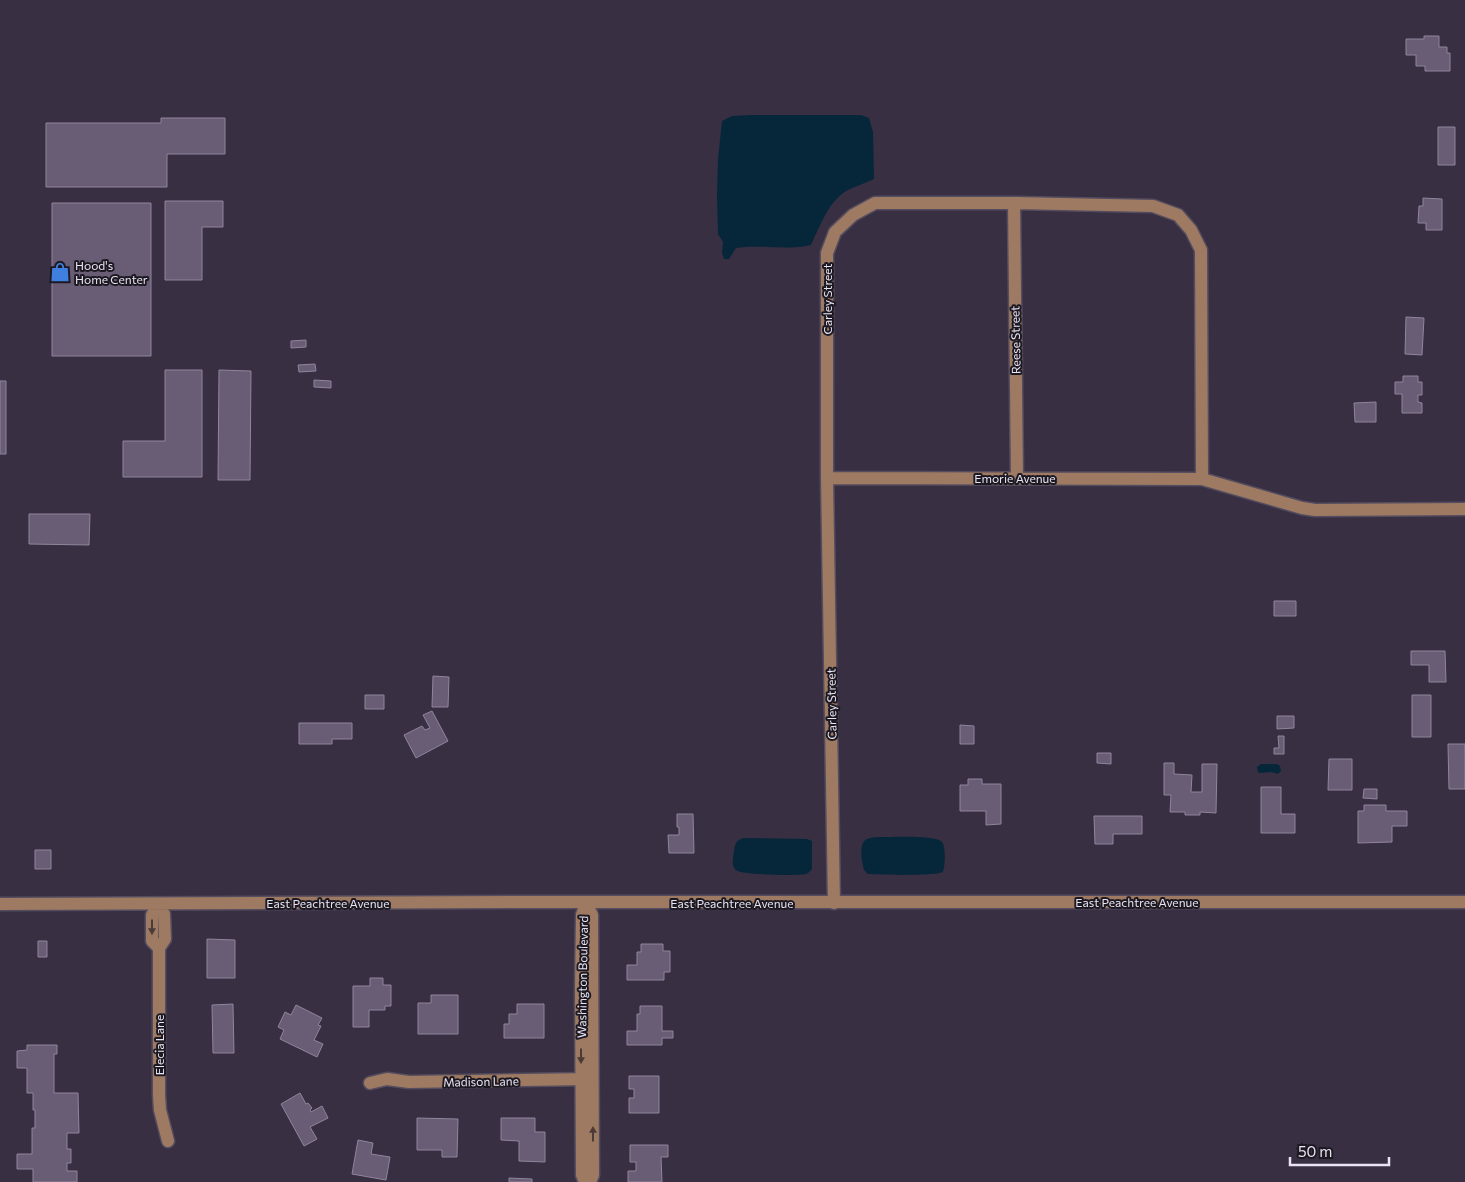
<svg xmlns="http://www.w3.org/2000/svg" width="1465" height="1182" font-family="Commissioner,sans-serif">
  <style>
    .water { fill: #062739 }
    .building { fill: #685d74; stroke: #90859d }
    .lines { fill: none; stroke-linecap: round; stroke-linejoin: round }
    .minor-casing { stroke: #544c5f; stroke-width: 15 }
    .minor { stroke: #9d7a61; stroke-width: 12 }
    .oneway { fill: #4a3b38 }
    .labels { text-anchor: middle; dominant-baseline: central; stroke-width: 4; stroke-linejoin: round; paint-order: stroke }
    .poi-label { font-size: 12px; fill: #e9e4f1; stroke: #1d1922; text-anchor: start }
    .street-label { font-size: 12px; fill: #e9e4f1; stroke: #1d1922 }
  </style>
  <rect width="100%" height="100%" fill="#382f43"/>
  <path class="water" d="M751,115H861L869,118L873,132L874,179C866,183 856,186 848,190C829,200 820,226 811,245C786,251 761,244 736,248L729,259H724L722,253L723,242L718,234L717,196L718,159L722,121L732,116Z
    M1261,764H1277L1280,766L1281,771L1278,774L1271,772L1260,773L1258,772L1257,767Z
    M884,837C895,837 936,835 942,842C946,847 945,866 943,872C935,876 880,875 868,874L864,870C862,862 858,843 867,839C872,837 879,837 884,837Z
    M744,838L807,839L812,841V869C809,872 809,873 806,874C798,876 740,875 736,870C731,866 733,857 734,852C735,843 736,840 744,838Z"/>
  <path class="building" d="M1424,36H1439V47H1447V53H1450V71H1425V66H1416V55H1406V39H1424Z
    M161,118H225V154H167V187H46V123H161Z
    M1438,127H1455V165H1438Z
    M1423,198L1442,199V230H1426V223H1418L1419,206H1423Z
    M165,201H223V227H202V280H165Z
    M52,203H151V356H52Z
    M1406,317L1424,318L1422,355L1405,354Z
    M306,340V347L291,348V341Z
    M315,364L316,371L299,372L298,365Z
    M165,370H202V477H123V441H165Z
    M219,370L251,371L250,480H218Z
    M1403,376H1418V382H1422V395H1418V402L1422,403V413H1402V394H1395V382H1403Z
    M314,380L331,381V388L314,387Z
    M0,381H6V454H0Z
    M1376,402V422H1355L1354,403Z
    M29,514H90L89,545L29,544Z
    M1274,601H1296V616H1274Z
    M1411,651H1445L1446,682H1429V665H1411Z
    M433,676L449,677L448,707H432Z
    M365,695H384V709H365Z
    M1412,695H1431V737H1412Z
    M432,711L448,741L416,758L404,735L422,726L425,730L430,728L423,715Z
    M1277,716H1294V728L1277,729Z
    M299,723H352V739H332V744H299Z
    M960,725L974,726V744H960Z
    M1278,736H1284V754H1274V748H1279Z
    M1448,744H1465V789H1449Z
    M1097,753H1111V764L1097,763Z
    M1329,759H1352V790H1328Z
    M1164,763H1174V774L1192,775L1191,792H1202V764H1217L1216,813L1200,812V815H1185V812H1170L1171,795H1164Z
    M968,779H982V784H1001V824L986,825V811H960V785H968Z
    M1261,787H1281V814H1295V833H1261Z
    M1364,789H1377V799L1363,798Z
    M1364,805H1386V811H1407V826H1392V842L1358,843V811H1364Z
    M677,814H693L694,853H669L668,835H679V827H677Z
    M1094,816H1142V834H1113V844H1095Z
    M35,850H51V869H35Z
    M207,939L235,940V978H207Z
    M38,941H47V957H38Z
    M641,944H663V951H670V972H664V980H627V965H637V952H641Z
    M370,978H383V985H391V1006H385V1010H369V1027H353V986H370Z
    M431,995H458V1034H418V1003H431Z
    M233,1004L234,1053H213L212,1005Z
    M517,1004H544V1038H504V1024H509V1014H517Z
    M296,1005L322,1018L318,1025L321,1026L314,1040L323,1044L317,1057L280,1039L284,1030L278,1027L285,1012L291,1015Z
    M640,1006H662V1031H673V1038H662V1045H627V1031H637V1014H640Z
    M27,1045H57V1054H54V1093H78L79,1133H67V1149H71V1163H67V1171H77V1182H33V1169H17V1154H32V1128H35V1110H33V1093H27V1068H17V1051L27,1050Z
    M629,1076H659V1113H629V1098H634V1089H629Z
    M300,1093L306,1104L308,1103L312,1108L310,1110L311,1112L322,1106L328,1118L310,1127L317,1139L304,1146L281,1104Z
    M417,1118L458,1119L457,1157H442V1150H417Z
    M501,1118H535V1132H545V1162L519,1161V1141L501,1140Z
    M358,1140L373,1143L371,1154L390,1157L386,1180L352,1174Z
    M630,1145H668V1157H661L662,1182H628V1171H636V1162H630Z
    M509,1178L532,1179V1182H509Z"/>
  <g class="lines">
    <defs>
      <path id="minor" d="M1014,203L1017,478
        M827,478L1202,479L1302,508L1315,510L1465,509
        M586,903L592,915L593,1175L590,1182
        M834,903L827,478V253L835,232L853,215L875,203H1014L1153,206L1178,215L1191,230L1201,250L1202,479
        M0,904L521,902H1465
        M159,948L152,941V915L158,904L164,914L165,939L159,948V1095L160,1110L168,1141
        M370,1083L387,1079L409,1082L589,1079
        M585,1182L582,1175L581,989L582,915L586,903"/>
    </defs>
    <use href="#minor" class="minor-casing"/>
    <use href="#minor" class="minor"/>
  </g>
  <defs><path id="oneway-solid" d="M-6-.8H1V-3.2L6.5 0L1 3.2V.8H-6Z" transform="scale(1.25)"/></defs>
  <g class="oneway">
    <use href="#oneway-solid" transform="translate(152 927) rotate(90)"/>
    <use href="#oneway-solid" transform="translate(581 1056) rotate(90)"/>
    <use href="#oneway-solid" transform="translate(593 1134) rotate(-90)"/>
  </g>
  <defs>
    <symbol id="shop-bare" viewBox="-9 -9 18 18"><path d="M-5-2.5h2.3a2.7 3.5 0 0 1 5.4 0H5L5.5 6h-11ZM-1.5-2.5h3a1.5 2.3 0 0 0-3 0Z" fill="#3f7fe0" stroke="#1d1922" stroke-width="2.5" paint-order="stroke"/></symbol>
  </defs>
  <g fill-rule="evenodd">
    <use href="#shop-bare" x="46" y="258" width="28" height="28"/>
  </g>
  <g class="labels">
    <g class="poi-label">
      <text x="75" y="265">Hood's<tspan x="75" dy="14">Home Center</tspan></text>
    </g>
    <g class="street-label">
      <text transform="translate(827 299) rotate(-90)">Carley Street</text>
      <text transform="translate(1015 340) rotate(-91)">Reese Street</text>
      <text x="1015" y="478">Emorie Avenue</text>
      <text transform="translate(831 704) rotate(-91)">Carley Street</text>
      <text x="1137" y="902">East Peachtree Avenue</text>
      <text x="328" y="903">East Peachtree Avenue</text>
      <text x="732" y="903">East Peachtree Avenue</text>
      <text transform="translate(582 977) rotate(-89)">Washington Boulevard</text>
      <text transform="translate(159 1045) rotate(-90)">Elecia Lane</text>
      <text transform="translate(481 1081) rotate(-1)">Madison Lane</text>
    </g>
  </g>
  <path d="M1290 1157v8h99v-8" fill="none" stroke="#e9e4f1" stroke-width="2.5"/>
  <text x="1298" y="1157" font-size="15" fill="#e9e4f1" stroke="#1d1922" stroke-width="4" paint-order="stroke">50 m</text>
</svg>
